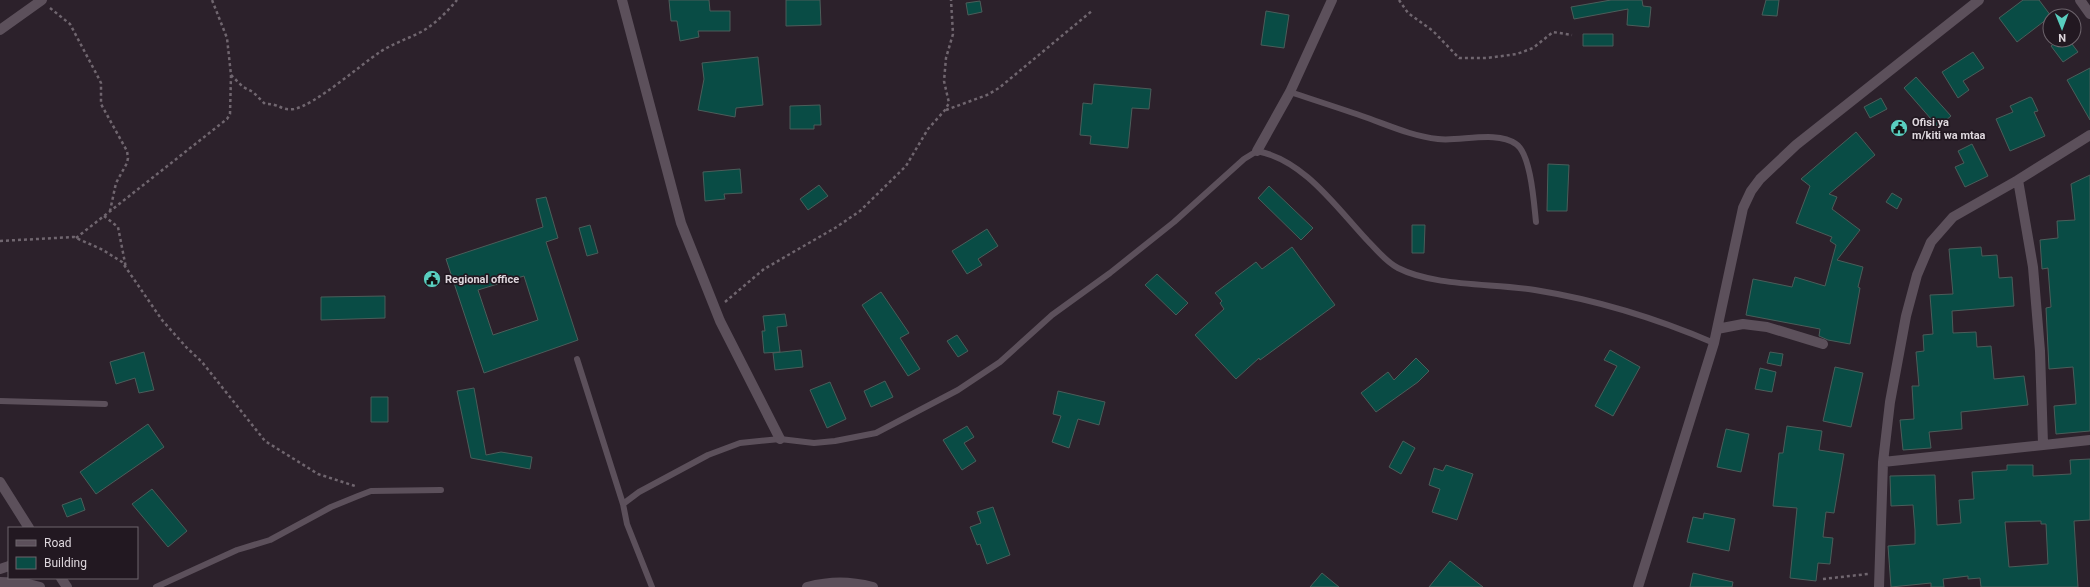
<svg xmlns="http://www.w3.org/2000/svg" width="2090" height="587" font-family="Roboto,sans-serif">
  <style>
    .building { fill: #094c45; stroke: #4b5d5a; fill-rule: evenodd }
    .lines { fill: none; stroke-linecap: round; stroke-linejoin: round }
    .path { stroke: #70666f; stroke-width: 2.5; stroke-dasharray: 3 3; stroke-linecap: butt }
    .service { stroke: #5c505b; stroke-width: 6 }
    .minor { stroke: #5c505b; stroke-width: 10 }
    .tertiary { stroke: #5c505b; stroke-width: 10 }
    .labels { text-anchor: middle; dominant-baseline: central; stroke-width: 3.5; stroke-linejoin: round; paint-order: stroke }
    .poi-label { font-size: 11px; font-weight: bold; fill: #ded7dd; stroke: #221821; text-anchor: start }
  </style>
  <rect width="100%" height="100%" fill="#2c212b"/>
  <path class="building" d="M669,0H709L710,11H730V31H698L699,37L680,41L677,21H671Z
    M786,0H820L821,25L786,26Z
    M1611,0H1642L1643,6L1651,7L1649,27L1627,25L1628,9L1574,19L1571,7Z
    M1766,0H1779L1777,16L1762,15Z
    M2023,0H2039L2051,16L2017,42L1999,18Z
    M980,1L982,12L968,15L966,3Z
    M1266,11L1289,15L1284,48L1261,45Z
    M1583,34H1613V46H1583Z
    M2059,40H2069L2078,52L2063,62L2051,46Z
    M1973,52L1984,68L1963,81L1969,90L1958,98L1942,72Z
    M758,57L763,105L736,108L735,117L698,110L704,79L702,63Z
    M2090,68V120L2067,80Z
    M1916,77L1951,116L1938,127L1904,88Z
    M1094,84L1151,89L1149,109L1132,108L1128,148L1090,144L1091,136L1080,135L1083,103L1092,104Z
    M2030,97L2032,98L2038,111L2034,112L2045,136L2010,151L1996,119L2013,112L2010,106Z
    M1881,98L1887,109L1870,118L1864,107Z
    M820,105L821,125H814V129H790V106Z
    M1856,132L1875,155L1829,194L1837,197L1832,209L1860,230L1837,260L1863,267L1858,287L1860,288L1850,344L1828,340L1819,336L1820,329L1746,315L1753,279L1792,287L1795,277L1825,286L1836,245L1830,241L1832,237L1796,223L1810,186L1801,179Z
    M1972,144L1988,176L1965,187L1955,167L1964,163L1958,151Z
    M1548,164L1569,165L1567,211H1547Z
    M740,169L742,193L724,194L725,199L705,201L703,172Z
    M2090,175V431L2056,434L2054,406L2076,404L2075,390L2073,367L2049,369L2046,308L2051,307L2048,268L2042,269L2040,240L2058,238L2057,221L2075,220L2071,184Z
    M819,185L828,196L808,210L800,199Z
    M1269,186L1313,228L1301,240L1258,198Z
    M1892,193L1902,199L1897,209L1886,202Z
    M546,197L558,238L546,242L578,340L484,373L446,259L543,227L536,199ZM524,276L538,320L493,335L478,290Z
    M590,225L598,253L587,256L579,228Z
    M1412,225H1425L1424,253H1412Z
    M987,229L998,246L978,259L982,265L967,274L952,251Z
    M1292,247L1335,305L1260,360L1259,358L1236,379L1195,335L1224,309L1220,303L1222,301L1215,293L1256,262L1262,269Z
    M1981,247L1982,256L1997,255L1999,278L2012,277L2014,306L1952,311L1953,333L1976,332L1977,347L1991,346L1994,379L2024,376L2028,405L1961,412L1962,429L1929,432L1931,448L1903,450L1900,420L1914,419L1912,386H1919L1916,352L1924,351L1923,335L1933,334L1930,295L1953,294L1949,249Z
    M1157,274L1188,303L1176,315L1145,285Z
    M881,292L909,333L900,338L920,369L908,376L862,305Z
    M385,296V318L321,320V297Z
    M785,314L787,326L777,327L780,352L764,353L762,331H765L763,316Z
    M957,335L968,351L958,357L947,341Z
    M801,350L803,367L775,370L773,353Z
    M1610,350L1640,367L1613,416L1595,406L1617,366L1604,360Z
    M144,352L154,390L139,393L135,378L116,384L110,362Z
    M1770,352L1783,354L1781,366L1767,363Z
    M1416,358L1429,371L1418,382L1376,412L1361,393L1388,372L1394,380Z
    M1835,367L1863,373L1851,427L1823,421Z
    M1760,368L1776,372L1772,392L1755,389Z
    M885,381L893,397L871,407L864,391Z
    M830,382L846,419L827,428L810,390Z
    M474,388L486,455L501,452L532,457L530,469L471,458L457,391Z
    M1058,391L1105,402L1099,425L1078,419L1069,448L1052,442L1061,416L1053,414Z
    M371,397H388V422H371Z
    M148,424L164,447L96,494L80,472Z
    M967,426L974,437L964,443L976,461L962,470L943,440Z
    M1787,426L1822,431L1819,450L1844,454L1834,513L1826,512L1823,537L1833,538L1830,564L1818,563L1816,581L1790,578L1797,508L1773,506L1779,453H1783Z
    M1726,429L1749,434L1741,472L1717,467Z
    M1403,441L1415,448L1401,474L1389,467Z
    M2090,459V520L2074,521L2078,587H1981L1980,578L1968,579V576L1943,579L1944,587H1931V583L1891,587L1888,546L1915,544V530L1913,505L1891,506L1890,476L1935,475L1937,525L1961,523L1959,500L1974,499L1972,472L2007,470V465H2033V476L2071,474L2070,460ZM2041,521V524H2046L2048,564L2009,567L2005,522Z
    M1446,465L1473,474L1457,520L1432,512L1440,489L1429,485L1434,468L1443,471Z
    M152,489L187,531L168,547L132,504Z
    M81,498L85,510L67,517L62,505Z
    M993,507L1010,555L987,564L980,544L977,545L970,527L981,523L977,512Z
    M1704,513L1735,519L1729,551L1687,542L1693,517L1703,519Z
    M1450,561L1483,587H1429Z
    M1322,573L1339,587H1310Z
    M1693,573L1733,582L1732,587H1690Z"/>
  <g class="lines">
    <path class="path" d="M1399,0L1408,13L1433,31L1459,58H1487L1517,54L1533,48L1553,32L1572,35
      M50,8L70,24L97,75L101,83V104L127,151L128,158L127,163L116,183L110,211
      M231,75L243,87L253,92L265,104C279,103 281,111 294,109C315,105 359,66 380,52C392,44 407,39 421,32C435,24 447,12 457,0
      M946,110L987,95L999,88L1093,10
      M104,216L118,227L126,268
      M76,238L227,119L230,114L231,75L227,38L212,0
      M0,241L74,237L103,250L122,262L162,320L187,348L202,362L265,441L318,474L355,486
      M725,302L764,269L835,228L860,211L906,166L928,129L945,110L949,103L944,81L946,58L953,34L951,0
      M1823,579L1868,574"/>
    <path class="service" d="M1290,92C1314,100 1339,108 1362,116C1388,125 1411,136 1438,139C1459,142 1497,130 1516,144C1531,154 1534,204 1536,222
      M577,359L623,504
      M0,401L105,404
      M156,587L237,550L270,540L331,507L358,496L371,491L441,490
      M652,587L627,524L623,504L639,492L708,455L740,443L780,439L814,443L835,441L876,433L958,390L1000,362L1052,315L1110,273L1174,222L1244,159L1257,151C1304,160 1336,207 1367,240C1377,250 1386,262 1398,268C1435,287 1494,283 1535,290C1597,300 1656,318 1714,343"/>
    <path class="minor" d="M622,0L681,223L720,321L780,439
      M2080,0L2090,14
      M1257,151L1290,92L1332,0
      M2018,180L2033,267L2040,351L2043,444
      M1717,329L1743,324L1767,327L1823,344
      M1883,462L2090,440
      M0,482L29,528
      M0,569L9,566
      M61,578L67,587
      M0,582L25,583L40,587
      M1638,587L1714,343L1743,208L1751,191L1760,179L1796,145L1979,0
      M1879,587L1883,462L1890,402L1906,316L1917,275L1931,242L1953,217L2018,180L2090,135"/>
    <path class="tertiary" d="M0,30L42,0
      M807,587C831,581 849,581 873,587"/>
  </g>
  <defs>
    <symbol id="civic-disc" viewBox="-11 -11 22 22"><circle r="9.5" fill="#59cebf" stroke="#221821"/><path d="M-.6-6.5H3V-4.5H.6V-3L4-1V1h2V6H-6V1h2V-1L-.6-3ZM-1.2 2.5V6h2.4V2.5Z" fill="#111"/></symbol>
  </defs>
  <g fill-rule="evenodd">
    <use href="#civic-disc" x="1889" y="118" width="20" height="20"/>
    <use href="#civic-disc" x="422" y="269" width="20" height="20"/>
  </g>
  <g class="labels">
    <g class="poi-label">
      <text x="1912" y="122">Ofisi ya<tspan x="1912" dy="13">m/kiti wa mtaa</tspan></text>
      <text x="445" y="279">Regional office</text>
    </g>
  </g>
  <rect x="8" y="527" width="130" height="52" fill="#221821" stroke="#6d646c"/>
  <rect x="16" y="540" width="20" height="6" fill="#5c505b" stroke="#6d646c"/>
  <text x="44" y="547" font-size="12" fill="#ded7dd">Road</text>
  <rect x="16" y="557" width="20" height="12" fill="#094c45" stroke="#6d646c"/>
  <text x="44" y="567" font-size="12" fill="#ded7dd">Building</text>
  <g transform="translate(2062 28) rotate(179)"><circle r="19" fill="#221821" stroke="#6d646c"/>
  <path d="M0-3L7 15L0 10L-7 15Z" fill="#59cebf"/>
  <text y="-6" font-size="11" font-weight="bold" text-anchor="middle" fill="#ded7dd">N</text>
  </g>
</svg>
